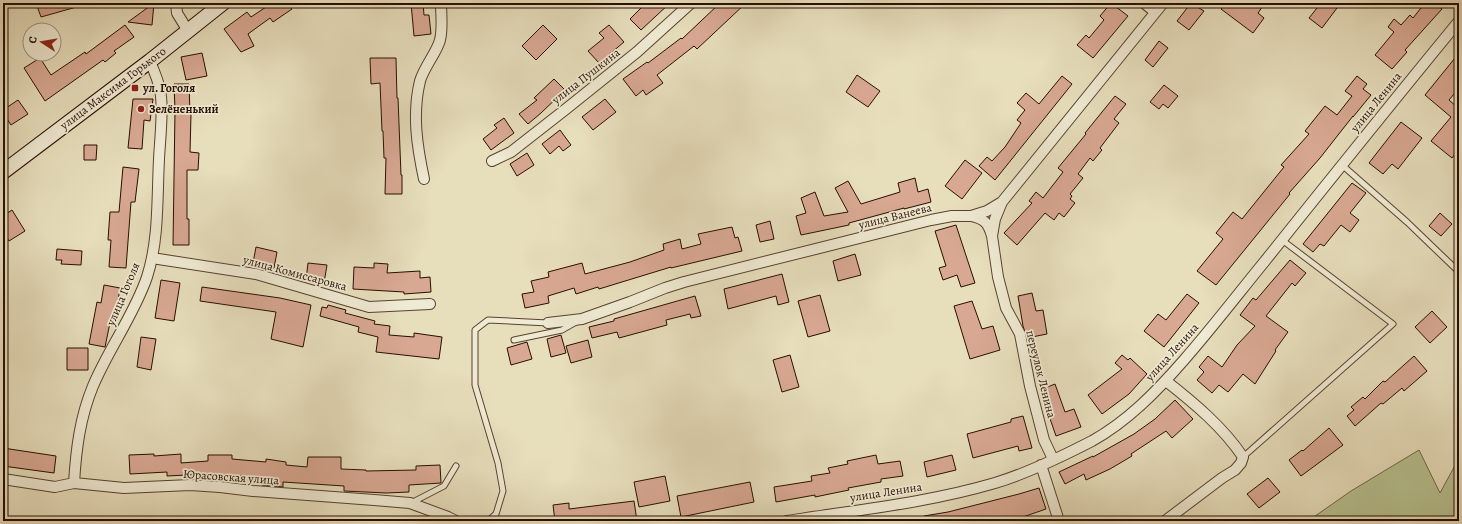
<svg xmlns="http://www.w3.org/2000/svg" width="1462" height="524" font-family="Alegreya,serif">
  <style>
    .green { fill: #b7c18f; stroke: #706848 }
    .building { fill: #d8a892; stroke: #280e00 }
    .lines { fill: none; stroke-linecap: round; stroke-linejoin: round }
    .lane-casing { stroke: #58422f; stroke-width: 7 }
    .street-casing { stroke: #58422f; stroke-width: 12 }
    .secondary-casing { stroke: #280e00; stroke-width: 16 }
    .lane { stroke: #efead3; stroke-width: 5 }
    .street { stroke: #efead3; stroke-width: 10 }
    .secondary { stroke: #efead3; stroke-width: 14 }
    .poi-dot { fill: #8f2418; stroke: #efead3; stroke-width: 1.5 }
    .labels { text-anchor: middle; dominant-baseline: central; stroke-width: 3.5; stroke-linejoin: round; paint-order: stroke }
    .street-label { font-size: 12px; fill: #280e00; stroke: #efead3 }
    .poi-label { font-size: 12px; font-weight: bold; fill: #280e00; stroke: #efead3; text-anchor: start }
  </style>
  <rect width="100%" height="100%" fill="#e7debc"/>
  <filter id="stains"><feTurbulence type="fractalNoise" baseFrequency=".005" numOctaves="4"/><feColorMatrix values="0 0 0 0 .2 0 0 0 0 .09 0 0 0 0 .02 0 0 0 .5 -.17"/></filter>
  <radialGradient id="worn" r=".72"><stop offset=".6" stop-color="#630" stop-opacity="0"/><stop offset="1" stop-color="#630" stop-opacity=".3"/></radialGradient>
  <path class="green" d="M1419,450L1440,493L1459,458V521H1308L1351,491Z"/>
  <path class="building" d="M36,3H80V6L41,17Z
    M154,3L152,25L128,22Z
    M272,3H287L292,9L273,22L270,18L248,34L254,46L241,52L224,29L247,12L251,17Z
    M411,3H423L424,15H429L431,34L414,36Z
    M646,3H670L641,30L630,19Z
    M720,3H746L697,49L694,46L657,75L663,83L646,95L643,90L636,96L623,79L647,62L648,63L681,38L682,39Z
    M1111,3L1128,16L1093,58L1077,45L1086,35L1089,38L1104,20L1100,16Z
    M1191,3L1204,11L1189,30L1177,21Z
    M1226,3H1265L1258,13L1264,18L1253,33L1221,9Z
    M1321,3H1331L1337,8L1322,28L1309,18Z
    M1425,3H1435L1442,9L1405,50L1407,52L1392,69L1375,55L1394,32L1388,27L1394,19L1401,25L1410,15L1413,18Z
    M125,25L134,37L114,51L116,53L105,62L103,60L45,101L24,68L40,58L51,75L85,52L86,54Z
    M543,25L557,39L536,60L522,46Z
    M609,25L624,42L599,63L588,51L604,38L599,33Z
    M1159,41L1168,48L1153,67L1145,60Z
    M202,53L207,76L186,80L181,57Z
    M1459,53V88L1449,100L1458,108L1459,107V149L1452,158L1431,141L1451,117L1425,95Z
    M370,58H396L397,98H398L401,175H402V194H385L386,158H384L383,131H382L380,83L371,84Z
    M857,75L880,91L868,107L846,92Z
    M1062,76L1072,84L995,180L979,166L987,157L992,161L1005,147L1021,123L1017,120L1025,110L1017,103L1026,93L1039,104Z
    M1357,76L1367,84L1363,89L1371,95L1353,117V116L1320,158L1289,193L1290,194L1216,285L1197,271L1223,239L1216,233L1233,212L1242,219L1284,167L1281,165L1309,134L1305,131L1325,106L1337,115L1352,96L1345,91Z
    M554,79L565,90L541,113L528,124L527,123L519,114L537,100L534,98Z
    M174,84H189L190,114H191L190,152L199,153L198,170H187V219H189V245H173L175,110Z
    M1164,85L1178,96L1168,108L1163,104L1159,109L1150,102Z
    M1115,96L1126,104L1114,119L1119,123L1100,148L1102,150L1093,161L1090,158L1078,174L1083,178L1070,194L1072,196L1070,199L1075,203L1064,217L1059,213L1054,220L1045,213L1017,245L1004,233L1032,203L1029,201L1036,192L1043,198L1063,172L1058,168L1086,134L1085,133Z
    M133,99H153L150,121L144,120L142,149L128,148Z
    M605,99L616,112L593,130L582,117Z
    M18,100L28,114L11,125L3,113V110Z
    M504,118L514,133L491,150L483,139L497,128L494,125Z
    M1401,122L1422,138L1398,169L1392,164L1383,174L1369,163Z
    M560,130L571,145L563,151L559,146L550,154L542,144Z
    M84,145H97L96,160H84Z
    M527,153L534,165L517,176L510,164Z
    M965,160L982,173L962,199L945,186Z
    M123,167L139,169L135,202H131L126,268L109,267L111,240H108L110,212H119Z
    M915,178L918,192L928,189L931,202L904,209V208L849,223V225L801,235L796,216L806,213L801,198L815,192L824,216L848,212L835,188L848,181L861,204L900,192L898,183Z
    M1352,183L1366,193L1350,213L1359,220L1350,232L1341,225L1324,246L1320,244L1313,252L1303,244Z
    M12,210L25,231L9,241L3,231V216Z
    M1440,213L1452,224L1441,236L1429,226Z
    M770,221L774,239L760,242L756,225Z
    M956,225L975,283L961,287L957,275L943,280L939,268L946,266L935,231Z
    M732,227L735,238L738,237L742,251L671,268V267L599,289L598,287L576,294L574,288L548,296L549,303L525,308L522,294L534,292L531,281L549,277L548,272L582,263L585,274L630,262L664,250L663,244L680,239L682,249L701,244L698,234Z
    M256,247L277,252L274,268L253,263Z
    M57,249L82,251L81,265L61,264L62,260H56Z
    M855,254L861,275L838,281L833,261Z
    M1290,260L1306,273L1295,286L1292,283L1266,316L1288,332L1275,350L1276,351L1255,384L1243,374L1228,392L1219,385L1212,393L1197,380L1204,372L1199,367L1208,356L1222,367L1237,345L1255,326L1240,315L1253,298L1256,300Z
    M308,263L327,265L324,283L306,280Z
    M374,263L388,264L387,273L420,271V278L430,277L431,292L404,294V292L353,289L354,267L374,268Z
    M782,274L789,302L778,305L776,296L728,309L724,289Z
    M161,280L180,283L174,321L155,318Z
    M104,285L120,288L116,314L112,313L105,347L89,344L97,302L101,303Z
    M202,287L280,298L311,305L303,347L271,339L276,312L200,301Z
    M1032,293L1036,311L1043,310L1047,334L1027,338L1023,326L1018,296Z
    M1187,294L1199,303L1164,347L1144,331L1158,314L1166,320Z
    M820,295L830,331L808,337L798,301Z
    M695,296L701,316L691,318L690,314L666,320L667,325L619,338L617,332L592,338L589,327L614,321V319Z
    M972,301L982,329L993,326L1000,350L970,359L954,306Z
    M328,305L346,310L345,313L375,321L374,324L390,326L389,335L414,337V333L442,337L439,359L376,352L378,337L358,332L359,327L320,316L322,307L327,308Z
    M1432,311L1447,327L1430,343L1415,327Z
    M561,335L566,353L551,357L547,339Z
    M141,337L156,339L151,370L137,367Z
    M588,340L592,357L571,363L566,346Z
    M527,342L532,359L511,365L507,348Z
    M67,348H88V370H67Z
    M790,355L799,387L782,392L773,360Z
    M1122,355L1128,360L1130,358L1147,374L1129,394L1102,414L1088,395L1122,369L1115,363Z
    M1414,356L1427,371L1404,391L1402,388L1383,404L1381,403L1355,426L1347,416L1354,410L1351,407L1363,397L1365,399L1383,381L1385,382Z
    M1055,384L1065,412L1074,409L1081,427L1056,436L1040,390Z
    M1175,400L1193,419L1172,438L1166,431L1131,454L1132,456L1110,469L1086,480L1084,474L1065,484L1059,472L1093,456V457L1134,434L1155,419Z
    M1023,416L1032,448L1019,451L1018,446L973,458L967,434L1011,422V419Z
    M1329,428L1343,445L1301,476L1289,460L1302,450L1303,451Z
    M3,448L56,456L54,473L3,466Z
    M154,454V456L181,454V463L208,461V455H232V459L266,462V459L286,462V465L307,467L308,457H341V469L366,470V471L416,470V466L440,465L441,483L409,485V492L386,493L344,491V486L283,482V487L262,485L263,478L232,475V477H208V474L167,476V472L130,474L129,455Z
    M876,455L878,464L900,461L903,476L881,479V482L848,488L849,490L815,497V495L776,502L774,487L812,481L811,476L830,473L828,468L848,464L847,461Z
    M952,455L956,470L927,477L924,462Z
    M665,476L670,501L639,507L634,482Z
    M1268,478L1280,492L1259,508L1247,494Z
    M750,482L754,502L681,517L677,496Z
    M1039,488L1046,509L1020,518L1002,521H957V519L948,521H925L924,516L948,512L1019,494Z
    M634,501L637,521H577L576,518L555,521L553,505L569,503V509Z"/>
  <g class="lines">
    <defs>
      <path id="lane" d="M1342,165L1407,222L1459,272
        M514,340L562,330L576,322
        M1243,457L1393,324L1282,240
        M411,503L444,486L456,466
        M488,521L496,514L503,491L498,463L475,385V330L488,320L548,323"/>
      <path id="street" d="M176,3L177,13L188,31
        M1144,3L1155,12
        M3,4L5,3
        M492,161L511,152L566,109L637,52L691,3
        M424,179C417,146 412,114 420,81C424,67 437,52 440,40C443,28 441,15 441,3
        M1002,202L995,219L992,236L998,277L1006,308L1020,334L1030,386L1044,440L1053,459
        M971,216C984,219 988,222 992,236
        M152,258L256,274L369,307L430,304
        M548,323L582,319L630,302L665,288L684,282L931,220L952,216H971L987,211L1002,202L1163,3
        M1041,465L1059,521
        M3,479L55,487L74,483L124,488L190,485L220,487L253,491L374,500L410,503L448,517L456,521
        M74,483C76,450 80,417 93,386C109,348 134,315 147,277C159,240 157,198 159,159C160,139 163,116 161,96C160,83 154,72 150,61
        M787,521C856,510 927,503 995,483C1028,473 1061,457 1092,441C1128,421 1157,391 1184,360C1212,328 1238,294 1265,261C1329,181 1394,100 1459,21
        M1165,521L1222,478L1235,470L1241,463L1243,457C1223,427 1194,403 1166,381"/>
      <path id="secondary" d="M3,172L150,61L223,3"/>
    </defs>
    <use href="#lane" class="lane-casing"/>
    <use href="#street" class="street-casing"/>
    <use href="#secondary" class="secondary-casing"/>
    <use href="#lane" class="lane"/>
    <use href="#street" class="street"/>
    <use href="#secondary" class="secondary"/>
  </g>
  <g class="poi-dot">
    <rect x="131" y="84" width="8" height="8" rx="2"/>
    <circle cx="141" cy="109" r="4"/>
  </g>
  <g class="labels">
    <g class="street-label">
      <text transform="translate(586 76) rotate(-38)">улица Пушкина</text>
      <text transform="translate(113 88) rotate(-37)">улица Максима Горького</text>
      <text transform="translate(1376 102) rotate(-51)">улица Ленина</text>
      <text transform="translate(895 216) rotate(-14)">улица Ванеева</text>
      <text transform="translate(295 273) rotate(15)">улица Комиссаровка</text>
      <text transform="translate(123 294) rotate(-67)">улица Гоголя</text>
      <text transform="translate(1172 352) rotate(-48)">улица Ленина</text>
      <text transform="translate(1041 374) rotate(76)">переулок Ленина</text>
      <text transform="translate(231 477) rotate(4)">Юрасовская улица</text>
      <text transform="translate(886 492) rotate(-9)">улица Ленина</text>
    </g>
    <g class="poi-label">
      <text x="143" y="88">ул. Гоголя</text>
      <text x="149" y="109">Зелёненький</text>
    </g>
  </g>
  <rect width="1462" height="524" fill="none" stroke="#e7debc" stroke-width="16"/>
  <rect x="4" y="4" width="1454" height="516" fill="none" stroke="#280e00" stroke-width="2"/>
  <rect x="8" y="8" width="1446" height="508" fill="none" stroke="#280e00"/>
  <g transform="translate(42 42) rotate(282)"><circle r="19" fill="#efead3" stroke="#9f927f"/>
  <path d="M0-3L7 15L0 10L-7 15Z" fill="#8f2418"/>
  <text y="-6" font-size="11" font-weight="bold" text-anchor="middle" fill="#280e00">С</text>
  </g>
  <rect width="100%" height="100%" filter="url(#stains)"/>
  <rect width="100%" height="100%" fill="url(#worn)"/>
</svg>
